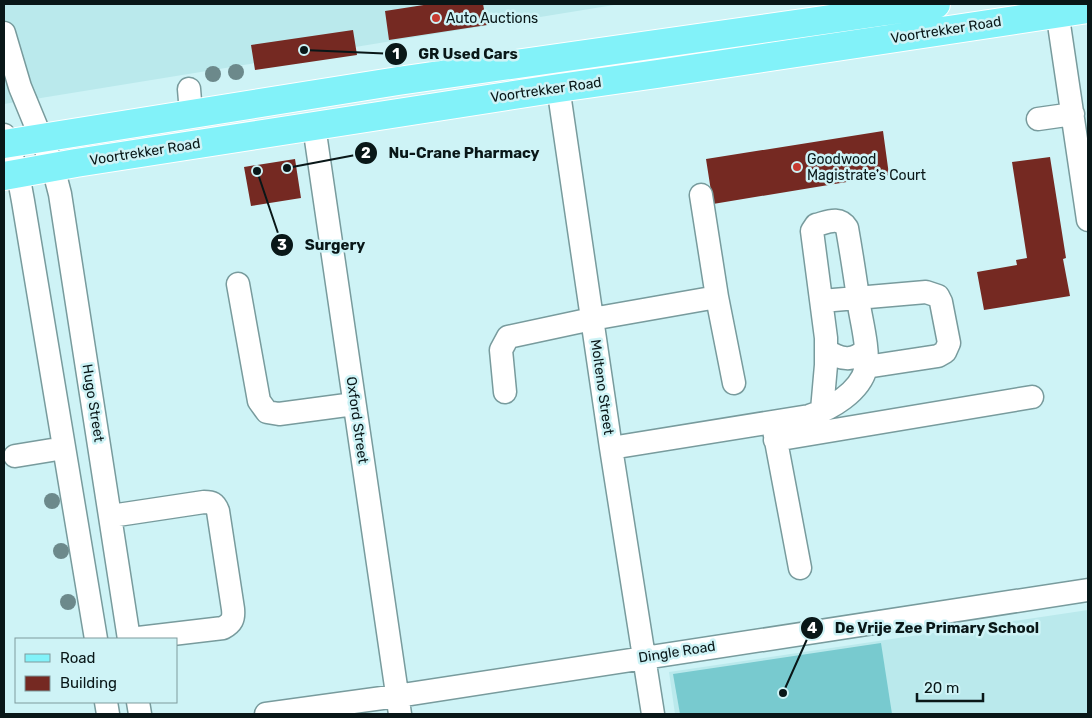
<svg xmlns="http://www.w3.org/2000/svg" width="1092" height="718" font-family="Rubik,sans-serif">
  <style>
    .built { fill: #bae9ec }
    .garden { fill: #78cacf }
    .building { fill: #752922 }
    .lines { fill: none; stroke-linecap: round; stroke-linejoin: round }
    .minor-casing { stroke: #789b9d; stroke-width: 25 }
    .major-casing { stroke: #fff; stroke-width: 30 }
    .minor { stroke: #fff; stroke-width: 22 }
    .major { stroke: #82f2f9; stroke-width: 28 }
    .tree { fill: #6c898b }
    .poi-dot { fill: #c73a30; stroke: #cef3f6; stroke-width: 2 }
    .labels { text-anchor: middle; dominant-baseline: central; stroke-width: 5; stroke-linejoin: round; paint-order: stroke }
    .poi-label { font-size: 14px; fill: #091718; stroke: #cef3f6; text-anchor: start }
    .street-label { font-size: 14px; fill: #091718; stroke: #cef3f6 }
    .leader { fill: none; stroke: #091718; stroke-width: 2 }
    .callout-dot { fill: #091718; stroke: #cef3f6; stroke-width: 2 }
    .mark-label { font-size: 15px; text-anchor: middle; font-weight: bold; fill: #fff }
    .callout-label { font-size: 15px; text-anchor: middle; font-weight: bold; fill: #091718; stroke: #cef3f6; stroke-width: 5; stroke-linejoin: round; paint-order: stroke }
  </style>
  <rect width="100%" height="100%" fill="#cef3f6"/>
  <path class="built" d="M4,4H620L4,104Z
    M1088,610V714H675L669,672Z"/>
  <path class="garden" d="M881,643L892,714H680L673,674Z"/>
  <path class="building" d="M430,4H483L487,25L389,40L385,11Z
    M353,30L357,55L255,70L251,45Z
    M883,131L889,175L713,204L706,159Z
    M1050,157L1066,258L1063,259L1070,296L984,310L977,272L1017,265L1016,260L1027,258L1012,162Z
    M295,159L301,198L251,206L244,167Z"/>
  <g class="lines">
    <defs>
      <path id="minor" d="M1056,4L1088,220
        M4,33L20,87L53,167L60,194L129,639
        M554,59L611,448L653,714
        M189,89L191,113
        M1038,119L1073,114
        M314,126L400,714
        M4,135L18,174L23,201L96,639
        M701,195L717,297
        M238,284L259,401L267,412L279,414L354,404
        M822,301L926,292L938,296L941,302L949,343L945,352L938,356L866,367
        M826,350C839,359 854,363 866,349
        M505,392L501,350L508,337L592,319L717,297L734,383
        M773,425L800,568
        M775,440L1032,397
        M611,448L809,416C831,409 860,392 866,368C869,353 863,327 860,311C856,283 852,256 847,228C839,216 828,222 816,225L812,231L826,338V365L822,410
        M15,456L64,448
        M111,516L204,502C212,502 215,503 218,511L233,609C234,619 232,623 223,628L130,639
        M106,702L108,714
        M138,702L140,714
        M266,714L397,696L1088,590"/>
      <path id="major" d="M4,144L398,81L936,4
        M4,176L76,163L559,88L657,74L1088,9"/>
    </defs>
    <use href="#minor" class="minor-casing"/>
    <use href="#major" class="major-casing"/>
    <use href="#minor" class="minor"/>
    <use href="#major" class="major"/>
  </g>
  <g class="tree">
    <circle cx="236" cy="72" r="8"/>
    <circle cx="213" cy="74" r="8"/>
    <circle cx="52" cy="501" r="8"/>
    <circle cx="61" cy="551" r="8"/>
    <circle cx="68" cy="602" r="8"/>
  </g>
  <g class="poi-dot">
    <circle cx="436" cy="18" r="5"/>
    <circle cx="797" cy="167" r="5"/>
  </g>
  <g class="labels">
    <g class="poi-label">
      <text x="446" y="18">Auto Auctions</text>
      <text x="807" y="159">Goodwood<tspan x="807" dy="16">Magistrate's Court</tspan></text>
    </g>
    <g class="street-label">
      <text transform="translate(946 30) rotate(-9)">Voortrekker Road</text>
      <text transform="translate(546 90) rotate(-8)">Voortrekker Road</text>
      <text transform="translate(145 152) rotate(-9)">Voortrekker Road</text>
      <text transform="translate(602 387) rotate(82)">Molteno Street</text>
      <text transform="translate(93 403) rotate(81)">Hugo Street</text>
      <text transform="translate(357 420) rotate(82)">Oxford Street</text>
      <text transform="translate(677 652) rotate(-9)">Dingle Road</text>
    </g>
  </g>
  <path class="leader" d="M304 50L396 54M287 168L366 153M257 171L282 245M783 693L812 628"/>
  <g class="callout-dot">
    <circle cx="304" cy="50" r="5"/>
    <circle cx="287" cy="168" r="5"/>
    <circle cx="257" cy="171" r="5"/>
    <circle cx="783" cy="693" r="5"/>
    <circle cx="396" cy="54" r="12"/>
    <circle cx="366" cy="153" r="12"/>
    <circle cx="282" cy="245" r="12"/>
    <circle cx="812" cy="628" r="12"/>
  </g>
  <g class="mark-label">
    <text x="396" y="59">1</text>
    <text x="366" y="158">2</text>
    <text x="282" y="250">3</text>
    <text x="812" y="633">4</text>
  </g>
  <g class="callout-label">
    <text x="468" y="59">GR Used Cars</text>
    <text x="464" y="158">Nu-Crane Pharmacy</text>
    <text x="335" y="250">Surgery</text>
    <text x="937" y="633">De Vrije Zee Primary School</text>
  </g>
  <rect width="1092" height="718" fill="none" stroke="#091718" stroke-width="10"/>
  <rect x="15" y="638" width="162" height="65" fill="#cef3f6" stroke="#7f9b9d"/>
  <rect x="25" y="654" width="25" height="8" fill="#82f2f9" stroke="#7f9b9d"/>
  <text x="60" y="663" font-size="15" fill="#091718">Road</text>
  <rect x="25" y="676" width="25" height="15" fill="#752922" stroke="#7f9b9d"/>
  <text x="60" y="688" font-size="15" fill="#091718">Building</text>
  <path d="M917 693v8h66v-8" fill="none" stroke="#091718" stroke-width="2.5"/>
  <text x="924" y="693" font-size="15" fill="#091718" stroke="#cef3f6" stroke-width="4" paint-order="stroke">20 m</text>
</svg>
